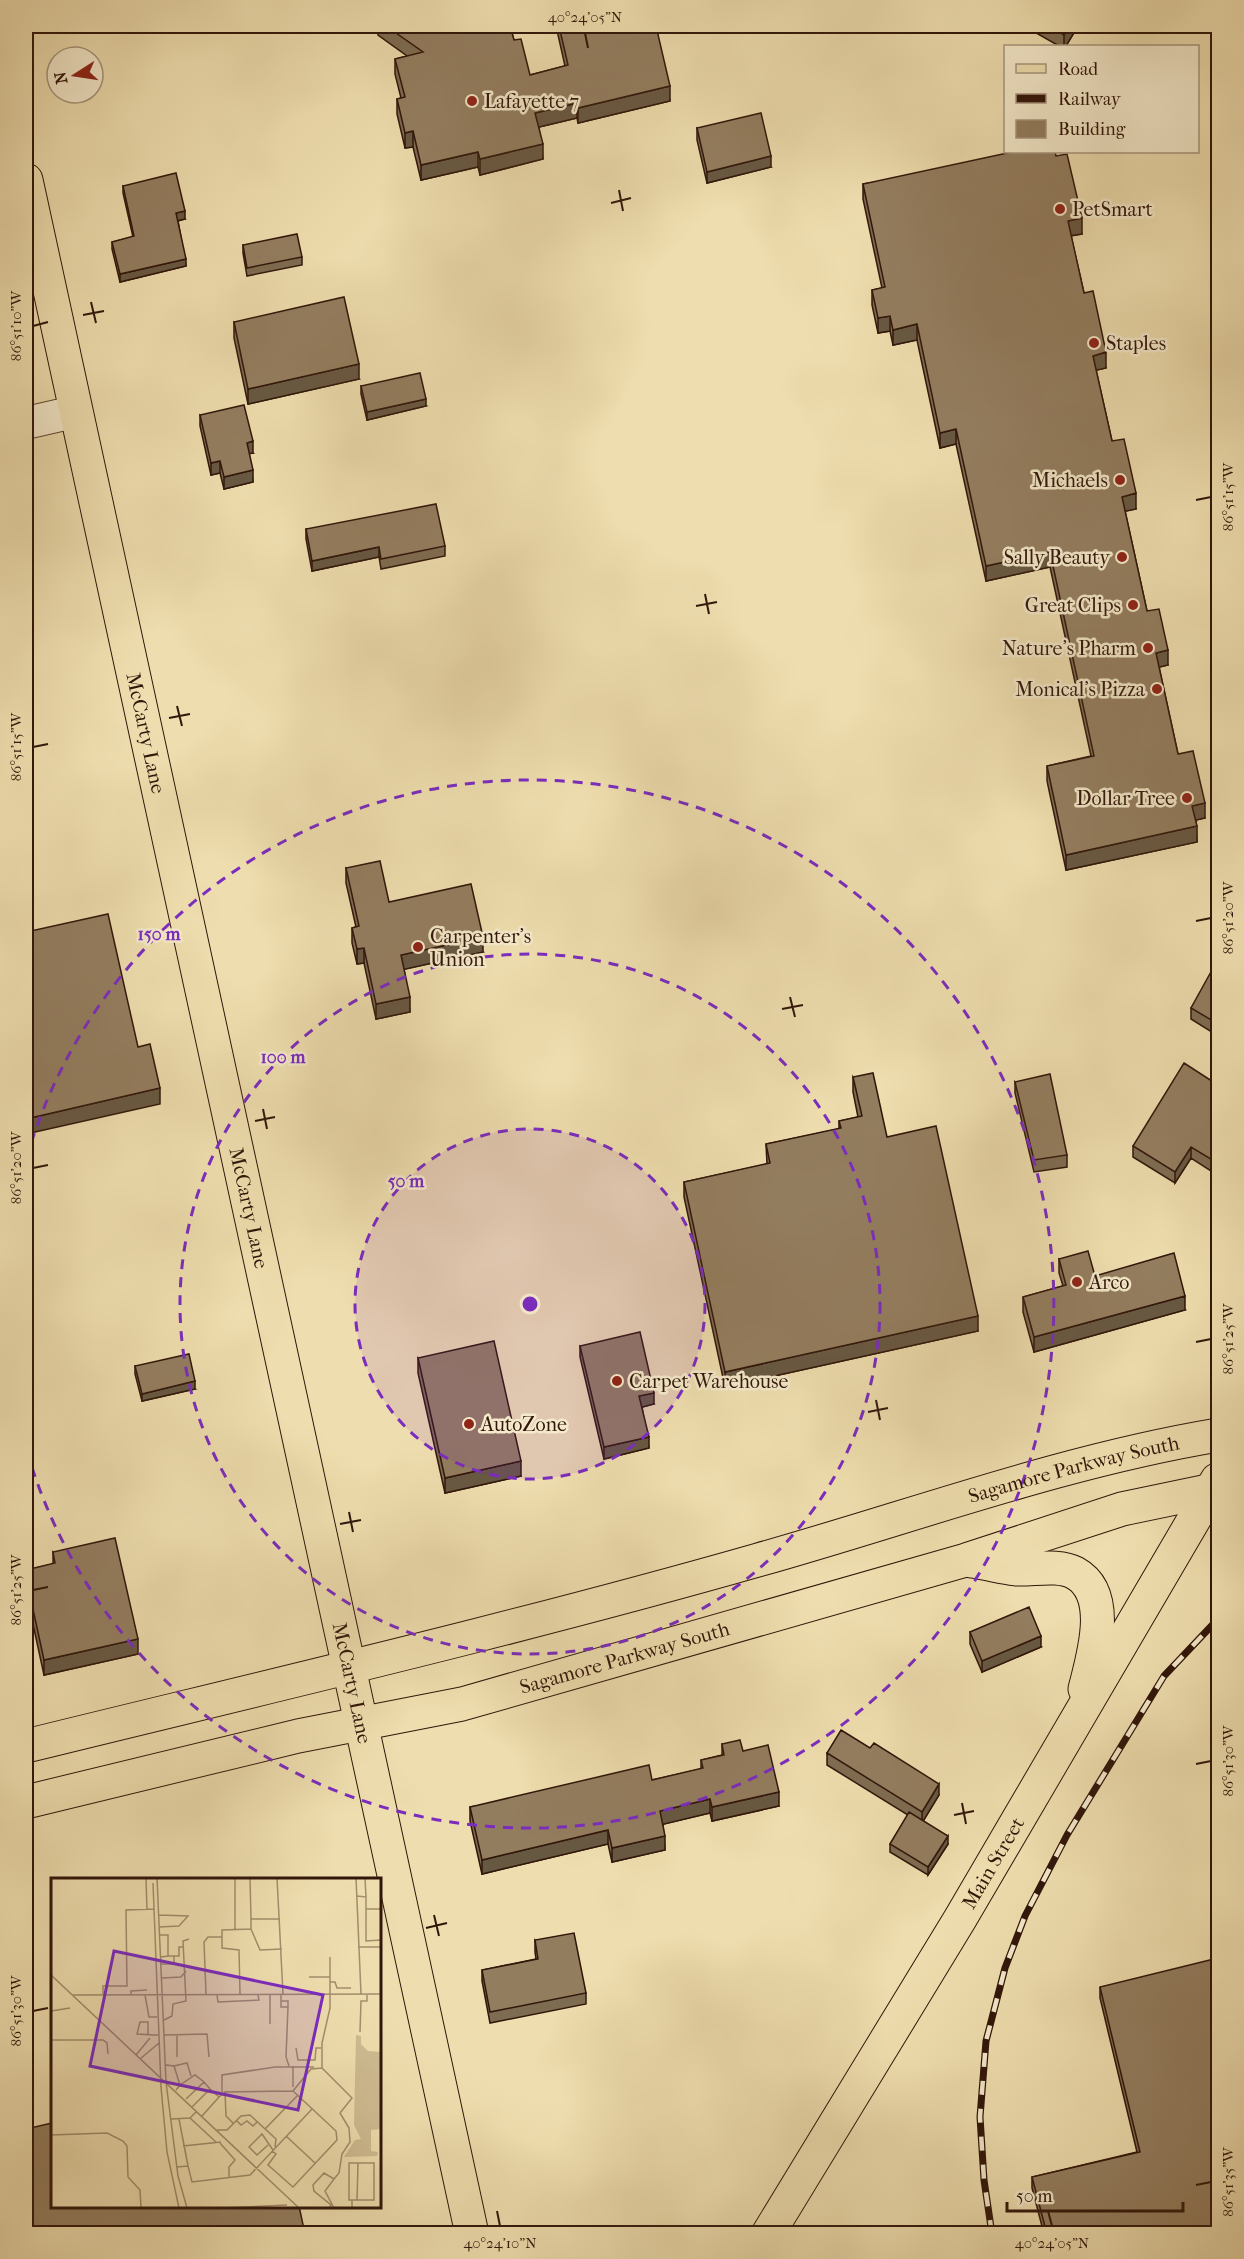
<svg xmlns="http://www.w3.org/2000/svg" width="1244" height="2259" font-family="'IM FELL French Canon',serif">
  <style>
    .lines { fill: none; stroke-linecap: round; stroke-linejoin: round }
    .minor-casing { stroke: #604833; stroke-width: 34 }
    .major-casing { stroke: #31160a; stroke-width: 35 }
    .minor { stroke: #f4e9ca; stroke-width: 32 }
    .major { stroke: #eeddae; stroke-width: 33 }
    .rail-casing { stroke: #31160a; stroke-width: 7 }
    .rail { stroke: #f4e9ca; stroke-width: 4.5; stroke-dasharray: 14; stroke-linecap: butt }
    .wall { fill: #7e6c52; stroke: #31160a; stroke-width: 1.5 }
    .shaded-wall { fill: #675842; stroke: #31160a; stroke-width: 1.5 }
    .building { fill: #937d5f; stroke: #31160a; stroke-width: 1.5 }
    .ticks { fill: none; stroke: #31160a; stroke-width: 2 }
    .ring { fill: none; stroke: #7b2cbf; stroke-width: 3; stroke-dasharray: 10 8 }
    .poi-dot { fill: #8f2418; stroke: #f4e9ca; stroke-width: 2 }
    .labels { text-anchor: middle; dominant-baseline: central; stroke-width: 5; stroke-linejoin: round; paint-order: stroke }
    .poi-label { font-size: 20px; fill: #31160a; stroke: #f4e9ca; text-anchor: start }
    .street-label { font-size: 20px; fill: #31160a; stroke: #f4e9ca }
    .inset-road { fill: none; stroke: #a28d6c; stroke-width: 1.5 }
    .view { fill: #7b2cbf; fill-opacity: 0.15; stroke: #7b2cbf; stroke-width: 3 }
    .inset-edge { fill: none; stroke: #31160a; stroke-width: 3 }
    .centre { fill: #7b2cbf; stroke: #f4e9ca; stroke-width: 3 }
    .ring-label { font-size: 18px; text-anchor: middle; font-weight: bold; fill: #7b2cbf; stroke: #f4e9ca; stroke-width: 5; stroke-linejoin: round; paint-order: stroke }
    .neatline { fill: none; stroke: #31160a; stroke-width: 2 }
    .ticks-label { font-size: 15px; text-anchor: middle; fill: #31160a }
  </style>
  <rect width="100%" height="100%" fill="#eeddae"/>
  <filter id="stains"><feTurbulence type="fractalNoise" baseFrequency=".00333" numOctaves="4"/><feColorMatrix values="0 0 0 0 .2 0 0 0 0 .09 0 0 0 0 .02 0 0 0 .5 -.17"/></filter>
  <radialGradient id="worn" r=".72"><stop offset=".6" stop-color="#630" stop-opacity="0"/><stop offset="1" stop-color="#630" stop-opacity=".3"/></radialGradient>
  <g class="lines">
    <defs>
      <path id="minor" d="M26,423L74,412"/>
      <g id="major">
        <path id="s1" d="M26,180L472,2234"/>
        <path d="M971,1561C986,1563 1001,1567 1016,1569C1034,1570 1058,1564 1075,1573C1113,1594 1093,1657 1085,1689"/>
        <path id="s2" d="M26,1746C270,1686 516,1629 758,1560C911,1517 1062,1461 1218,1435"/>
        <path id="s3" d="M26,1802L298,1736L462,1704L966,1560L1122,1509L1218,1489"/>
        <path id="s4" d="M768,2234L960,1919L1217,1480"/>
      </g>
    </defs>
    <use href="#minor" class="minor-casing"/>
    <use href="#major" class="major-casing"/>
    <use href="#minor" class="minor"/>
    <use href="#major" class="major"/>
    <defs>
      <path id="rail" d="M992,2234L984,2180L980,2117L986,2041L1005,1968L1025,1916L1067,1835L1164,1676L1218,1619"/>
    </defs>
    <use href="#rail" class="rail-casing"/>
    <use href="#rail" class="rail"/>
  </g>
  <path class="wall" d="M378,26H510L514,40L530,75L565,66L556,26H656L670,101L578,123L577,118L539,127L543,159L480,175L478,167L421,180L413,147L405,148L397,114V99L401,98L395,74V59L407,56L378,35Z
    M1024,26H1078L1066,46H1059Z
    M697,128L771,167L707,183L697,140Z
    M1056,156L1082,234L1071,236L1084,293L1106,368L1096,370L1112,441L1136,509L1125,511L1147,611L1168,665L1159,667L1178,754L1205,818L1196,820L1197,842L1066,870L1047,781V766L1091,756L1050,567L986,581L956,444L940,448L917,340L893,345L890,331L878,333L872,305V290L882,288L863,199V184Z
    M123,186L185,219L178,221L186,266L120,282L112,249V242L133,237L123,193Z
    M243,245L302,257V265L247,276L243,253Z
    M234,322L359,379L248,404L234,338Z
    M361,386L426,406L367,420L361,394Z
    M200,415L253,453H249L253,482L224,489L220,473L211,475L200,426Z
    M306,529L445,546V556L381,569L379,557L312,571L306,539Z
    M346,868L389,902L483,952L404,969L410,1012L376,1019L364,963L357,964L352,943V928L356,927L346,883Z
    M1218,974V1036L1191,1019V1008Z
    M853,1077L887,1137L978,1331L725,1387L684,1197V1182L767,1164L766,1144L839,1129V1121L858,1117L853,1092Z
    M1015,1082L1067,1155V1167L1034,1172L1015,1093Z
    M1218,1085L1214,1173L1191,1158L1175,1183L1133,1157V1146Z
    M1059,1259L1095,1276L1185,1310L1034,1352L1023,1312V1297L1063,1286L1059,1273Z
    M580,1346L654,1404L642,1407L649,1448L604,1459L580,1357Z
    M418,1358L521,1476L445,1493L418,1373Z
    M135,1366L195,1389L142,1401L135,1374Z
    M53,1552L138,1654L44,1675L26,1592V1570L53,1564Z
    M970,1632L1041,1647L982,1672L970,1644Z
    M722,1744L743,1751L779,1806L712,1821L710,1813L663,1824L665,1850L612,1862L608,1844L482,1874L470,1821V1807L652,1780L701,1769V1760L722,1755Z
    M827,1753L939,1795L923,1821L948,1844L928,1875L890,1852V1844L908,1815L827,1765Z
    M535,1940L586,1993V2004L490,2023L482,1981V1970L536,1959L535,1952Z
    M1100,1987L1218,2234H1044L1032,2188V2177L1137,2152L1100,1998Z"/>
  <path class="shaded-wall" d="M1069,26H1078L1066,46H1064V35Z
    M670,86V101L578,123V108Z
    M577,103V118L535,128V113Z
    M413,131V147L405,148V133Z
    M543,144V159L480,175V159Z
    M478,152V167L421,180V165Z
    M771,156V167L707,183V172Z
    M185,211V219L176,221V213Z
    M1082,218V234L1068,236V221Z
    M186,259V266L120,282V274Z
    M890,316V331L878,333V318Z
    M917,324V340L893,345V330Z
    M1106,352V368L1093,371V356Z
    M359,364V379L248,404V389Z
    M426,399V406L367,420V412Z
    M956,429V444L940,448V433Z
    M253,441V453L247,454V443Z
    M220,461V473L211,475V463Z
    M253,470V482L224,489V477Z
    M1136,493V509L1122,512V497Z
    M379,547V557L312,571V561Z
    M1050,552V567L986,581V566Z
    M1168,650V665L1156,668V653Z
    M1205,803V818L1192,821V806Z
    M1197,826V842L1066,870V855Z
    M483,937V952L401,970V955Z
    M364,948V963L357,964V949Z
    M410,997V1012L376,1019V1004Z
    M160,1088V1104L26,1134V1119Z
    M1191,1147V1158L1175,1183V1172Z
    M1218,1153V1165L1214,1173V1161Z
    M1185,1296V1310L1034,1352V1337Z
    M978,1316V1331L725,1387V1372Z
    M195,1381V1389L142,1401V1394Z
    M654,1393V1404L639,1408V1396Z
    M649,1437V1448L604,1459V1447Z
    M521,1461V1476L445,1493V1478Z
    M1041,1636V1647L982,1672V1661Z
    M138,1639V1654L44,1675V1660Z
    M939,1784V1795L922,1823V1812Z
    M779,1792V1806L712,1821V1807Z
    M710,1799V1813L660,1825V1811Z
    M608,1830V1844L482,1874V1860Z
    M665,1836V1850L612,1862V1848Z
    M948,1836V1844L928,1875V1867Z"/>
  <path class="building" d="M386,26H510L514,40L521,39L530,75L568,65L559,26H656L670,86L578,108L577,103L535,113L543,144L480,159L478,152L421,165L413,131L405,133L397,99L405,97L395,59L423,52Z
    M1049,26H1069L1064,35Z
    M761,113L771,156L707,172L697,128Z
    M1012,152H1055L1056,156L1067,154L1082,218L1068,221L1084,293L1093,291L1106,352L1093,356L1112,441L1124,439L1136,493L1122,497L1147,611L1159,609L1168,650L1156,653L1178,754L1193,751L1205,803L1192,806L1197,826L1066,855L1047,766L1094,756L1050,552L986,566L956,429L940,433L917,324L893,330L890,316L878,318L872,290L885,287L863,184Z
    M176,173L185,211L176,213L186,259L120,274L112,242L134,236L123,186Z
    M297,234L302,257L247,268L243,245Z
    M344,297L359,364L248,389L234,322Z
    M420,373L426,399L367,412L361,386Z
    M244,405L253,441L247,443L253,470L224,477L220,461L211,463L200,415Z
    M436,504L445,546L381,559L379,547L312,561L306,529Z
    M380,861L389,902L471,884L483,937L401,955L410,997L376,1004L364,948L357,949L352,928L359,926L346,868Z
    M108,914L138,1047L150,1044L160,1088L26,1119V932Z
    M1212,970L1218,974V1024L1191,1008Z
    M1184,1063L1218,1085V1153L1214,1161L1191,1147L1175,1172L1133,1146Z
    M873,1073L887,1137L936,1126L978,1316L725,1372L684,1182L770,1163L766,1144L841,1128L839,1121L862,1116L853,1077Z
    M1050,1074L1067,1155L1034,1160L1015,1082Z
    M1088,1251L1095,1276L1174,1253L1185,1296L1034,1337L1023,1297L1066,1285L1059,1259Z
    M640,1332L654,1393L639,1396L649,1437L604,1447L580,1346Z
    M494,1341L521,1461L445,1478L418,1358Z
    M189,1354L195,1381L142,1394L135,1366Z
    M115,1538L138,1639L44,1660L26,1577V1570L55,1563L53,1552Z
    M1029,1607L1041,1636L982,1661L970,1632Z
    M841,1730L870,1748L874,1743L939,1784L922,1812L827,1753Z
    M740,1740L743,1751L768,1745L779,1792L712,1807L710,1799L660,1811L665,1836L612,1848L608,1830L482,1860L470,1807L649,1765L652,1780L703,1768L701,1760L724,1755L722,1744Z
    M909,1812L948,1836L928,1867L890,1844Z
    M574,1933L586,1993L490,2012L482,1970L538,1959L535,1940Z
    M1218,1958V2234H1047L1032,2177L1140,2152L1100,1987Z
    M52,2123V2206H299L305,2234H26V2129Z"/>
  <path class="ticks" d="M585,33L588,48M619,190L623,211M611,203L631,198M91,302L96,323M83,315L104,311M33,326L48,322M1196,500L1211,497M705,594L709,614M696,606L717,602M177,706L182,726M169,718L190,714M33,747L48,744M1196,921L1211,918M790,997L795,1017M782,1009L803,1005M263,1109L267,1129M255,1121L275,1117M33,1168L48,1165M1196,1342L1211,1339M876,1400L880,1420M868,1412L888,1408M349,1512L353,1532M340,1524L361,1520M33,1590L48,1587M1196,1764L1211,1761M962,1803L966,1824M954,1815L974,1811M434,1915L439,1936M426,1928L447,1923M33,2011L48,2008M1196,2185L1211,2182M497,2211L500,2226M1048,2211L1052,2226"/>
  <circle cx="530" cy="1304" r="175" fill="#7b2cbf" fill-opacity=".12"/>
  <g class="ring">
    <circle cx="530" cy="1304" r="175"/>
    <circle cx="530" cy="1304" r="350"/>
    <path d="M26 1160A524 524 0 1 1 26 1448"/>
  </g>
  <g class="poi-dot">
    <circle cx="472" cy="101" r="6"/>
    <circle cx="1060" cy="209" r="6"/>
    <circle cx="1094" cy="343" r="6"/>
    <circle cx="1120" cy="480" r="6"/>
    <circle cx="1122" cy="557" r="6"/>
    <circle cx="1133" cy="605" r="6"/>
    <circle cx="1148" cy="648" r="6"/>
    <circle cx="1157" cy="689" r="6"/>
    <circle cx="1187" cy="798" r="6"/>
    <circle cx="418" cy="947" r="6"/>
    <circle cx="1077" cy="1282" r="6"/>
    <circle cx="617" cy="1381" r="6"/>
    <circle cx="469" cy="1424" r="6"/>
  </g>
  <g class="labels">
    <g class="poi-label">
      <text x="484" y="101">Lafayette 7</text>
      <text x="1072" y="209">PetSmart</text>
      <text x="1106" y="343">Staples</text>
      <text x="1108" y="480" text-anchor="end">Michaels</text>
      <text x="1110" y="557" text-anchor="end">Sally Beauty</text>
      <text x="1121" y="605" text-anchor="end">Great Clips</text>
      <text x="1136" y="648" text-anchor="end">Nature's Pharm</text>
      <text x="1145" y="689" text-anchor="end">Monical's Pizza</text>
      <text x="1175" y="798" text-anchor="end">Dollar Tree</text>
      <text x="430" y="936">Carpenter's<tspan x="430" dy="23">Union</tspan></text>
      <text x="1089" y="1282">Arco</text>
      <text x="629" y="1381">Carpet Warehouse</text>
      <text x="481" y="1424">AutoZone</text>
    </g>
    <g class="street-label">
      <text stroke="none"><textPath href="#s1" startOffset="566">McCarty Lane</textPath></text>
      <text stroke="none"><textPath href="#s1" startOffset="1052">McCarty Lane</textPath></text>
      <text stroke="none"><textPath href="#s2" startOffset="1084">Sagamore Parkway South</textPath></text>
      <text stroke="none"><textPath href="#s3" startOffset="616">Sagamore Parkway South</textPath></text>
      <text stroke="none"><textPath href="#s1" startOffset="1538">McCarty Lane</textPath></text>
      <text stroke="none"><textPath href="#s4" startOffset="434">Main Street</textPath></text>
    </g>
  </g>
  <g transform="translate(51 1878)">
    <rect width="330" height="330" fill="#eeddae"/>
    <path d="M305,157L310,158V166L317,173L330,174V251L320,252V273L327,274L326,278L293,279L304,262L310,261L303,247Z" fill="#cebb92"/>
    <path class="inset-road" d="M95,0L96,32M106,0L115,204L127,298L136,330M184,0V51M199,0L200,41M226,0L232,116M305,0L310,116M102,5L110,209L116,274L128,330M306,18L315,19L314,0M315,19V31H330M315,31V63L330,62M108,37L137,38L128,48L108,49M200,51L209,72L231,71M109,57H117V78L110,79M171,59V70L188,72L189,116M307,69H330M117,78H128V69H132M110,86H123V78M0,97L248,330M258,99H279M111,100L130,99L135,93M279,104H284L286,110H300M52,116V108H76L75,32L103,31M155,116L153,64L157,59H171V52L200,51V41H229M22,117L330,116M80,117V113L96,112M94,117L98,139H106M166,117L167,124L208,122L207,117M219,117V146M230,117V129H237V123H230M237,129L235,179L238,188M0,133L19,130M113,142L121,138L122,126L135,123L132,63L138,61M309,154L310,123H316V116M126,156V179M97,157V144H89L86,156L103,157H107M113,157L156,156L158,179M0,162H52L56,165L57,176M245,170L247,182H264L265,170H270M85,177L99,160M89,181L108,165M115,187L123,188L129,207L125,212M123,188L136,185L140,198M242,188V209M271,190V165L279,130V79M129,207L144,197L153,204L135,221M171,214V197L224,189H263M174,214L242,213M168,219L174,214L175,238L183,246M141,229L159,211L153,204M151,238L168,219L159,211M139,240L166,265M120,241L139,240L146,233M128,241L137,288M186,243L190,247L196,243L202,248L206,244M214,251L246,218M166,252H176L190,238L199,237L225,261L224,269M0,257L56,255L72,263L76,268L77,299L89,312L90,330M235,258L264,285M169,265L184,282L178,289V299M217,267L206,277L198,269L211,256L222,272M132,268L170,264M221,273L225,276L217,287L242,309L286,262L285,253L242,213L260,191L271,190L301,220L289,235L298,250L299,264L291,276L288,295L283,301L273,295L262,307L263,313L280,327L278,330M126,289L137,288L141,304L199,297L261,231M283,301L274,313L283,330M301,322H323V285H298V322H301V330M306,322L307,285M144,330H166M172,330L236,327"/>
    <path class="view" d="M63,73L272,117L247,232L39,188Z"/>
    <rect width="330" height="330" class="inset-edge"/>
  </g>
  <circle cx="530" cy="1304" r="9" class="centre"/>
  <g class="ring-label">
    <text x="159" y="940">150 m</text>
    <text x="283" y="1063">100 m</text>
    <text x="406" y="1187">50 m</text>
  </g>
  <rect width="1244" height="2259" fill="none" stroke="#eeddae" stroke-width="66"/>
  <rect x="1004" y="45" width="195" height="108" fill="#f4e9ca" stroke="#a6957d" stroke-width="1.5"/>
  <rect x="1016" y="64" width="30" height="9" fill="#eeddae" stroke="#a6957d" stroke-width="1.5"/>
  <text x="1058" y="75" font-size="18" fill="#31160a">Road</text>
  <rect x="1016" y="94" width="30" height="9" fill="#31160a" stroke="#a6957d" stroke-width="1.5"/>
  <text x="1058" y="105" font-size="18" fill="#31160a">Railway</text>
  <rect x="1016" y="120" width="30" height="18" fill="#937d5f" stroke="#a6957d" stroke-width="1.5"/>
  <text x="1058" y="135" font-size="18" fill="#31160a">Building</text>
  <g transform="translate(75 75) rotate(258)"><circle r="28" fill="#f4e9ca" stroke="#a6957d" stroke-width="1.5"/>
  <path d="M0-4.5L10 22L0 15L-10 22Z" fill="#8f2418"/>
  <text y="-9" font-size="16" font-weight="bold" text-anchor="middle" fill="#31160a">N</text>
  </g>
  <path d="M1007 2202v9h176v-9" fill="none" stroke="#31160a" stroke-width="3"/>
  <text x="1016" y="2202" font-size="18" fill="#31160a" stroke="#f4e9ca" stroke-width="4.5" paint-order="stroke">50 m</text>
  <rect x="33" y="33" width="1178" height="2193" class="neatline"/>
  <g class="ticks-label">
    <text x="585" y="22">40°24'05"N</text>
    <text transform="translate(16 326) rotate(-90)" y="5">86°51'10"W</text>
    <text transform="translate(1228 497) rotate(-90)" y="5">86°51'15"W</text>
    <text transform="translate(16 747) rotate(-90)" y="5">86°51'15"W</text>
    <text transform="translate(1228 918) rotate(-90)" y="5">86°51'20"W</text>
    <text transform="translate(16 1168) rotate(-90)" y="5">86°51'20"W</text>
    <text transform="translate(1228 1339) rotate(-90)" y="5">86°51'25"W</text>
    <text transform="translate(16 1590) rotate(-90)" y="5">86°51'25"W</text>
    <text transform="translate(1228 1761) rotate(-90)" y="5">86°51'30"W</text>
    <text transform="translate(16 2011) rotate(-90)" y="5">86°51'30"W</text>
    <text transform="translate(1228 2182) rotate(-90)" y="5">86°51'35"W</text>
    <text x="500" y="2248">40°24'10"N</text>
    <text x="1052" y="2248">40°24'05"N</text>
  </g>
  <rect width="100%" height="100%" filter="url(#stains)"/>
  <rect width="100%" height="100%" fill="url(#worn)"/>
</svg>
